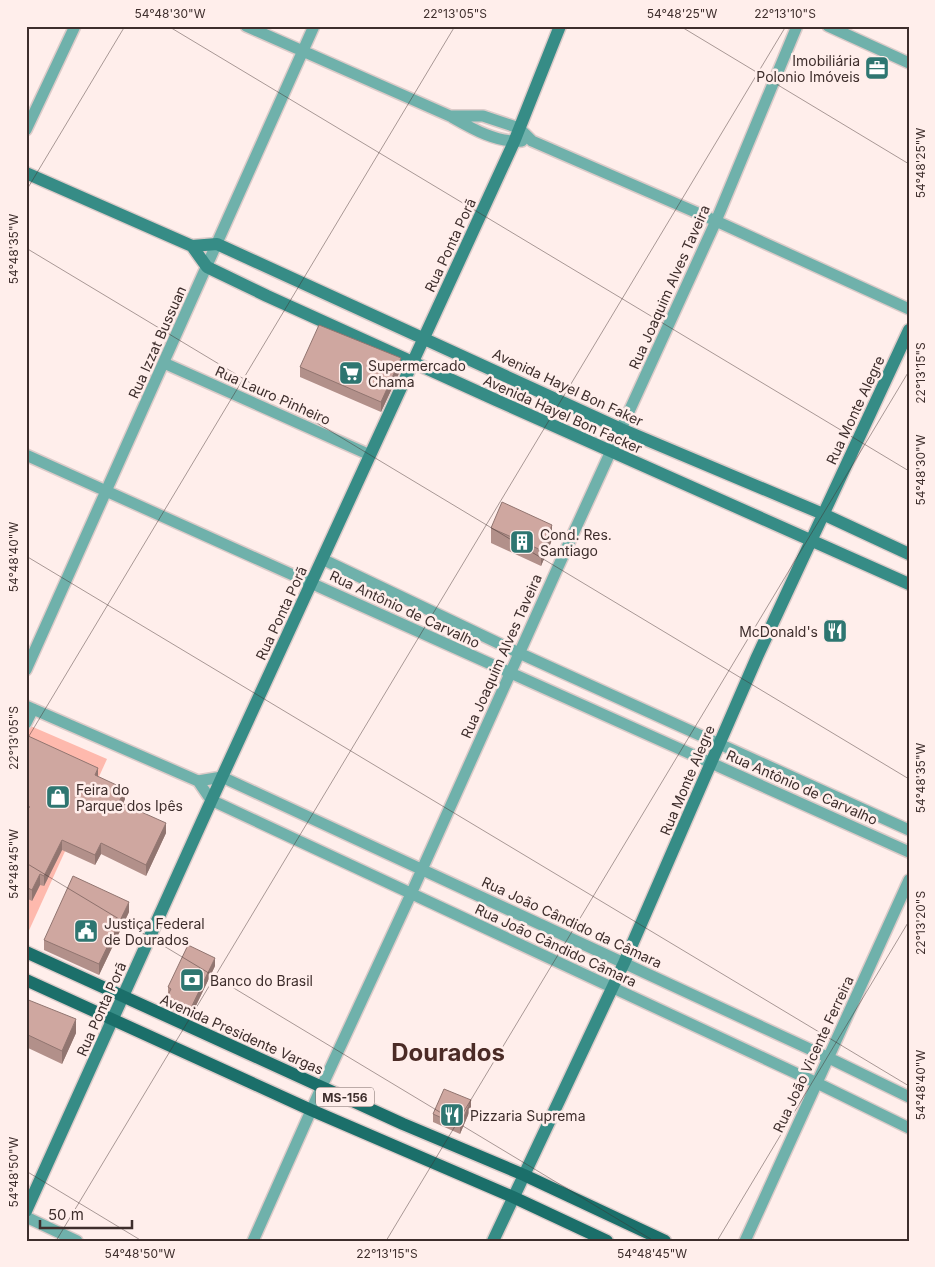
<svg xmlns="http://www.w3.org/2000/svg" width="935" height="1267" font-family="Inter,sans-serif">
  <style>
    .park { fill: #feb9ad }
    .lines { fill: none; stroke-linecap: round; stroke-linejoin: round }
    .street-casing { stroke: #dccbc9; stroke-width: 14 }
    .secondary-casing { stroke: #dccbc9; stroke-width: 15 }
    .primary-casing { stroke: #dccbc9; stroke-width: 15 }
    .street { stroke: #6fb1ab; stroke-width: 11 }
    .secondary { stroke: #368c86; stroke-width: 12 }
    .primary { stroke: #1b6f6a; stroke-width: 12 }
    .wall { fill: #b2908a }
    .shaded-wall { fill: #917570 }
    .building { fill: #cfa7a0; stroke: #917570 }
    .ticks { fill: none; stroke: #3e2e2c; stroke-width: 1; stroke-opacity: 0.45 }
    .labels { text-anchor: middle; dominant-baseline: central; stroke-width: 5; stroke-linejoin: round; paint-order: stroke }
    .shield { fill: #ffeeeb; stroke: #786865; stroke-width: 1 }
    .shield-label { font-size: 12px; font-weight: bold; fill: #3e2e2c }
    .poi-label { font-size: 14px; fill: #3e2e2c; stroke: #ffeeeb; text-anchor: start }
    .street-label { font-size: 14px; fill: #3e2e2c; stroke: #ffeeeb }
    .town-label { font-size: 24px; font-weight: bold; fill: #4b2b26; stroke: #ffeeeb }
    .neatline { fill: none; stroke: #3e2e2c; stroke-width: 2 }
    .ticks-label { font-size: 12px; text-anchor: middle; fill: #3e2e2c }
  </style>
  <rect width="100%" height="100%" fill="#ffeeeb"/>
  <path class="park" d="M26,724L107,759L26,937Z"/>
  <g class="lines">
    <defs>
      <path id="street" d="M246,26L450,116C471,128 496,143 522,141
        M828,26L909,63
        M450,116H483L519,128L532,141L716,221L909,309
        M26,130L75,26
        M164,363L370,455
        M26,455L909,852
        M322,559L519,653L909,830
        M26,670L314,26
        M26,706L198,781L211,800L817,1083L909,1128
        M26,723L33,709
        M198,781L222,777L829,1058L909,1097
        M26,1217L77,1241
        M253,1241L322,1086L411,894L558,567L716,221L797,26
        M745,1241L909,880"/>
      <path id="secondary" d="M26,173L192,246L217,244L621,429L823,514L909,554
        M192,246L207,267L267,296L496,400L909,584
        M26,1211L222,777L514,142L560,26
        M493,1241L624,963L757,657L909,330"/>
      <path id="primary" d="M26,952L403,1124L524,1175L665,1241
        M26,980L311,1110L513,1197L607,1241"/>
    </defs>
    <use href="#street" class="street-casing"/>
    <use href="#secondary" class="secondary-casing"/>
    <use href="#primary" class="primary-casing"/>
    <use href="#street" class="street"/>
    <use href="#secondary" class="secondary"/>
    <use href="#primary" class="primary"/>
  </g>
  <path class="wall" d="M300,367L401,369L381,412L300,377Z
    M491,528L552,540L541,566L491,543Z
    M26,735L98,777L125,799L123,804L166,833L146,876L101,854L95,865L62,850L44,886L40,885L32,901L26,898Z
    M129,912L99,975L44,950V940Z
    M215,966L190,1018L166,1007V999L168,995V987Z
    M26,999L76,1033L62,1064L26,1047Z
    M471,1108L460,1134L433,1122V1114Z"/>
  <path class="shaded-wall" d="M401,358V369L381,412V402Z
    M552,525V540L541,566V550Z
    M98,768V778L95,775Z
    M125,789V799L119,812V802Z
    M166,823V833L146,876V865Z
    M62,840V850L44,886V876Z
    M101,843V854L95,865V855Z
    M40,874V885L32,901V890Z
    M129,902V912L99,975V964Z
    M215,958V966L190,1018V1010Z
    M76,1019V1033L62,1064V1051Z
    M471,1100V1108L460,1134V1126Z"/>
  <path class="building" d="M319,325L401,358L381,402L300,367Z
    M502,502L552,525L541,550L491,528Z
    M26,735L98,768L95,775L125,789L119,802L166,823L146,865L101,843L95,855L62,840L44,876L40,874L32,890L26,887V809L30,807L26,805Z
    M73,876L129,902L99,964L44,940Z
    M188,945L215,958L190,1010L166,999L171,989L168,987Z
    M26,999L76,1019L62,1051L26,1034Z
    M444,1089L471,1100L460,1126L433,1114Z"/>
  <path class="ticks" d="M168,26L909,471M680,26L909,164M26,191L125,26M26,248L909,779M26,556L909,1086M26,741L455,26M26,863L654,1241M26,1171L142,1241M56,1241L786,26M386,1241L909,371M717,1241L909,921"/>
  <defs>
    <symbol id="office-square" viewBox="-11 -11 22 22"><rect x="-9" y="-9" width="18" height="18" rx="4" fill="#2e7671" stroke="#ffeeeb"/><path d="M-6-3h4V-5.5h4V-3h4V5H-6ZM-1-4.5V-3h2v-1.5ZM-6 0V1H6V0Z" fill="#fff"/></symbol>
    <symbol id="supermarket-square" viewBox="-11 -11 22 22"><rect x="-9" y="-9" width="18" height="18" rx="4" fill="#2e7671" stroke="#ffeeeb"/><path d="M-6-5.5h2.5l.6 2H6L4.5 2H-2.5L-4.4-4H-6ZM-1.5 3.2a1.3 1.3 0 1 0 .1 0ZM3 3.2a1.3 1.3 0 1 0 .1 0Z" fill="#fff"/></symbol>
    <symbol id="building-square" viewBox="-11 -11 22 22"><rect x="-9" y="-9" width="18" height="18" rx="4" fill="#2e7671" stroke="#ffeeeb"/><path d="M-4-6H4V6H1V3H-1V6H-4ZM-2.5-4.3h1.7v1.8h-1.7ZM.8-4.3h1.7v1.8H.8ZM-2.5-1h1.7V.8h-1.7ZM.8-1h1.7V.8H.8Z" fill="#fff"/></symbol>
    <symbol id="restaurant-square" viewBox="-11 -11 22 22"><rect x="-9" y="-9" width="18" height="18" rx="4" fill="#2e7671" stroke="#ffeeeb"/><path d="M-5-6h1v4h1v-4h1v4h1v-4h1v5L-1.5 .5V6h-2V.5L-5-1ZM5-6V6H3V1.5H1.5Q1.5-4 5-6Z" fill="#fff"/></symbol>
    <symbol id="shop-square" viewBox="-11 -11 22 22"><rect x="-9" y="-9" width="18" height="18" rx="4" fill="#2e7671" stroke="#ffeeeb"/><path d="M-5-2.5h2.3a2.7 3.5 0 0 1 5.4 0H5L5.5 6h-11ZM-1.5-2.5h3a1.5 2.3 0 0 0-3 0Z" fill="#fff"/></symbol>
    <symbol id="civic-square" viewBox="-11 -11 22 22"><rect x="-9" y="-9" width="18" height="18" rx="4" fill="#2e7671" stroke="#ffeeeb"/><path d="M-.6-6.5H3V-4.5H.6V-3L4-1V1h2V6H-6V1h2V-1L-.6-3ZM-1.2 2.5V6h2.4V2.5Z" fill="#fff"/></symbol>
    <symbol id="bank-square" viewBox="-11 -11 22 22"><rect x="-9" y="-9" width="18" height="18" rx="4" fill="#2e7671" stroke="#ffeeeb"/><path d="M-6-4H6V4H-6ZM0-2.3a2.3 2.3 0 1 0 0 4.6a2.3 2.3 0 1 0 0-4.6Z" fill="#fff"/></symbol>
  </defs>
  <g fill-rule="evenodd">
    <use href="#office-square" x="863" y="54" width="28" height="28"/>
    <use href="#supermarket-square" x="337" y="359" width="28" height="28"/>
    <use href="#building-square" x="508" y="528" width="28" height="28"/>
    <use href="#restaurant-square" x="821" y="617" width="28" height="28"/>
    <use href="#shop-square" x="44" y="783" width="28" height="28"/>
    <use href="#civic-square" x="72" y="917" width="28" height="28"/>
    <use href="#bank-square" x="178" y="966" width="28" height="28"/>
    <use href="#restaurant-square" x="438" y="1101" width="28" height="28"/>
  </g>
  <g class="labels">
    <rect class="shield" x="316" y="1087.5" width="58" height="19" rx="4"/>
    <g class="shield-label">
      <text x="345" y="1097">MS-156</text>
    </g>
    <g class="poi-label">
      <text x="860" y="60" text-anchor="end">Imobiliária<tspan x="860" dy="16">Polonio Imóveis</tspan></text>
      <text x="368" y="365">Supermercado<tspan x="368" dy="16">Chama</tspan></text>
      <text x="540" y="534">Cond. Res.<tspan x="540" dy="16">Santiago</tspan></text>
      <text x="818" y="631" text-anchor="end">McDonald's</text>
      <text x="76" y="789">Feira do<tspan x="76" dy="16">Parque dos Ipês</tspan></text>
      <text x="104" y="923">Justiça Federal<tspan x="104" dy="16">de Dourados</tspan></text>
      <text x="210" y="980">Banco do Brasil</text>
      <text x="470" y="1115">Pizzaria Suprema</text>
    </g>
    <g class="street-label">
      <text transform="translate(450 245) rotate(-65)">Rua Ponta Porã</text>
      <text transform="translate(669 287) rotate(-66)">Rua Joaquim Alves Taveira</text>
      <text transform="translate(157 342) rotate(-66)">Rua Izzat Bussuan</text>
      <text transform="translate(568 387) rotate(25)">Avenida Hayel Bon Faker</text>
      <text transform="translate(273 395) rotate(24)">Rua Lauro Pinheiro</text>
      <text transform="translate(855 410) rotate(-65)">Rua Monte Alegre</text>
      <text transform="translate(563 414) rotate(24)">Avenida Hayel Bon Facker</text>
      <text transform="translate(405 609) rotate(25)">Rua Antônio de Carvalho</text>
      <text transform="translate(281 613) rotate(-65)">Rua Ponta Porã</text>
      <text transform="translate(501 656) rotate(-66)">Rua Joaquim Alves Taveira</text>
      <text transform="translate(687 780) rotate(-67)">Rua Monte Alegre</text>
      <text transform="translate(802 787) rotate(24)">Rua Antônio de Carvalho</text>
      <text transform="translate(572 922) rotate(25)">Rua João Cândido da Câmara</text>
      <text transform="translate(556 945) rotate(25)">Rua João Cândido Câmara</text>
      <text transform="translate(101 1009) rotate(-66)">Rua Ponta Porã</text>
      <text transform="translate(242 1034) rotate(24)">Avenida Presidente Vargas</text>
      <text transform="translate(813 1054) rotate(-65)">Rua João Vicente Ferreira</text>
    </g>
    <g class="town-label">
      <text x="448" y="1052">Dourados</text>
    </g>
  </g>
  <rect width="935" height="1267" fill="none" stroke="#ffeeeb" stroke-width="55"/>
  <path d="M40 1220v8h92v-8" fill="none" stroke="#3e2e2c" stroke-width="2.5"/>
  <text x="48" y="1220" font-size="15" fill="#3e2e2c" stroke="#ffeeeb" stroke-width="4" paint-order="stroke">50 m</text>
  <rect x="28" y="28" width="880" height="1212" class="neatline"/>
  <g class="ticks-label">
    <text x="170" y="18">54°48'30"W</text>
    <text x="455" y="18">22°13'05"S</text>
    <text x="682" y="18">54°48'25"W</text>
    <text x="785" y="18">22°13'10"S</text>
    <text transform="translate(921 163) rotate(-90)" y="4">54°48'25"W</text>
    <text transform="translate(14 249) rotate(-90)" y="4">54°48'35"W</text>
    <text transform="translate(921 373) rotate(-90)" y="4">22°13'15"S</text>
    <text transform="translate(921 470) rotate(-90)" y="4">54°48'30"W</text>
    <text transform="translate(14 557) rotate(-90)" y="4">54°48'40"W</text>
    <text transform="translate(14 738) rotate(-90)" y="4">22°13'05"S</text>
    <text transform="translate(921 778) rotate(-90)" y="4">54°48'35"W</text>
    <text transform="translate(14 864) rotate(-90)" y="4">54°48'45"W</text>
    <text transform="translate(921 923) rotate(-90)" y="4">22°13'20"S</text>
    <text transform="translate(921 1085) rotate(-90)" y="4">54°48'40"W</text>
    <text transform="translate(14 1172) rotate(-90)" y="4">54°48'50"W</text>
    <text x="140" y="1258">54°48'50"W</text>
    <text x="387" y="1258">22°13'15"S</text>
    <text x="652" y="1258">54°48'45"W</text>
  </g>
</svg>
